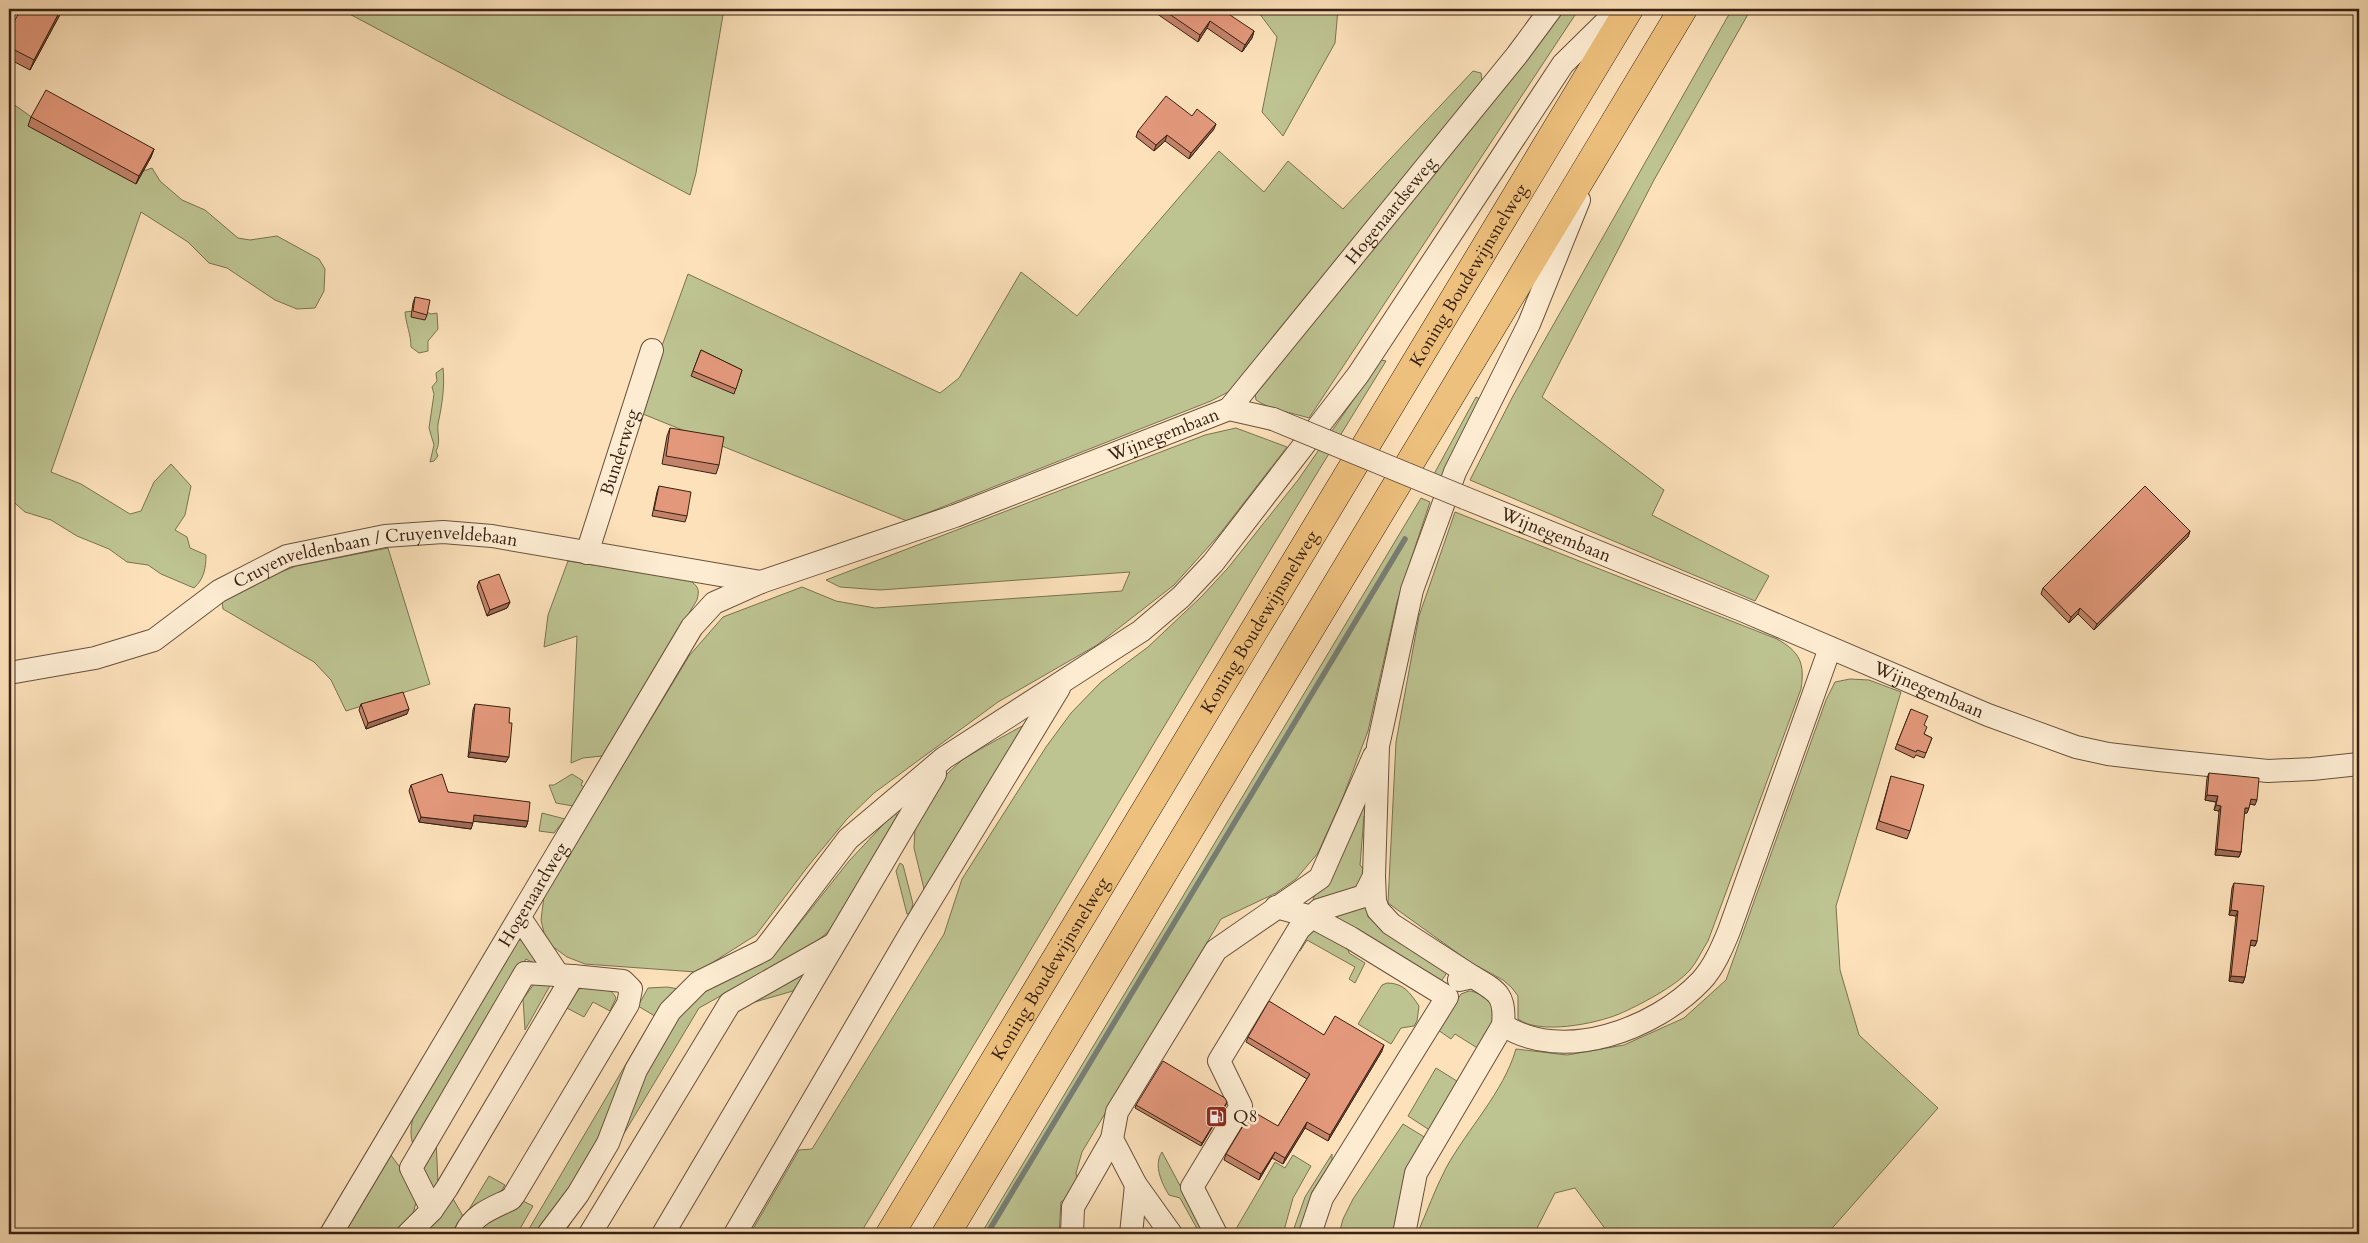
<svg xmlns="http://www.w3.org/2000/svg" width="2368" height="1243" font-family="Cardo,serif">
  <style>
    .green { fill: #bdc391; stroke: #7a7252 }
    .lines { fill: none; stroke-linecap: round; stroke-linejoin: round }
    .stream { stroke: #777e75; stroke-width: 5.5 }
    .minor-casing { stroke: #69513c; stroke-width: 24 }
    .highway-casing { stroke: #382112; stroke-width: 29 }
    .minor { stroke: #fdecd2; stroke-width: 22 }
    .highway { stroke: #eec07d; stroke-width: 28 }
    .minor-bridge-casing { stroke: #69513c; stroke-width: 24; stroke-linecap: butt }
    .minor-bridge { stroke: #fdecd2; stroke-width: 22 }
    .wall { fill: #c3836a; stroke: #382112 }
    .shaded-wall { fill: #9f6a56; stroke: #382112 }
    .building { fill: #e3987b; stroke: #382112 }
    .labels { text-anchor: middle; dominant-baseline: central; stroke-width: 5; stroke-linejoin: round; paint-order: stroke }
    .street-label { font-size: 18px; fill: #382112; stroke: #fdecd2 }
    .poi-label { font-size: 18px; fill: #382112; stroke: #fdecd2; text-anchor: start }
  </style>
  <rect width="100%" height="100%" fill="#fce1ba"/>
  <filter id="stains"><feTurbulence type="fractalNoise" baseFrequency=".004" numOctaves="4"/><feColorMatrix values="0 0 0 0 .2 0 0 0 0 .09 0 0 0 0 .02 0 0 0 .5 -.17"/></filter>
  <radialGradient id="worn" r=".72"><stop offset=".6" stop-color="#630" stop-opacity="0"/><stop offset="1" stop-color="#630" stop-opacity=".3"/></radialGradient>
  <path class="green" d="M340,9H724L696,173L690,195Z
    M1256,9H1338L1335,43L1283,136L1262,112L1277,37Z
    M1560,9H1579L1309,418C1293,413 1268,409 1256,400L1255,392Z
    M1732,9H1751L1654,180L1542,397L1664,490L1652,515L1769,576L1755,601L1470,480L1513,396Z
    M1473,71L1481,73L1482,81L1230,391L1211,401L907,521L638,412L688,274L940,393L959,378L1021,272L1077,316L1219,151L1264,192L1288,161L1343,209Z
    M9,101L40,123L132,175L152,168L160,181L182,200L205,210L238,238L250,240L277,236L319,259L325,269L324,291L315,308L297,309L275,300L227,268L209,263L188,242L141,212L51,472L81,484L130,514L141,511L154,482L171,464L191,486L185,515L175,530L187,537L190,548L206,555C206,568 204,579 194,588L161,574L148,565L127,562L109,549L77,536L51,520L25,512L9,498Z
    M422,310L431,314L437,313L438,329L428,341V351L419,353L411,347C411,334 406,325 405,312Z
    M1381,360L1386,361C1207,650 1036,944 860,1234H750L799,1150L812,1149L944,934L962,879L1046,747L1071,713L1101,682L1148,647L1201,597L1228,568L1298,480Z
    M443,368C445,387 442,405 438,424C437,434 441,442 436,451L438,456L434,461L430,462L434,445L429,428L434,394L432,387L437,381L436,373Z
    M1476,397L1480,399L1442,478L1434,474Z
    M1236,428L1287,447L1219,535L1174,585L1097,645L998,702L874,793L847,819L809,865L756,935L707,966L696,972L585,964L567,957L552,946L544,933L541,920L544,896L689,656L723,617L802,587L836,601L875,608L1122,591L1130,572L880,590L840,587L826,580L1205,435Z
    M1421,498L1430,502L1397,602L1368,731L1343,797L1318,853L1296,879L1276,893L1221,919L1082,1152L1076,1173L1079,1185L1077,1190L1061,1202L1059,1234H981Z
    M1455,512L1777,639C1800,652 1805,663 1801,689L1708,941C1702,950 1697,962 1690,970C1676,986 1638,1006 1619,1014C1595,1024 1539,1035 1518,1019V996L1512,988L1503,980L1470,962L1388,903L1396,742L1419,616Z
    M388,548L430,684L346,711L331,680L314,662L223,609L222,601L248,585L296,566Z
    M568,561L689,580C698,586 700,589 697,600L602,756L583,758L571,763L577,636L544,647L548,615Z
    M1850,679L1869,680L1901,692L1836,906L1840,970L1859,1035L1938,1108L1827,1234H1609L1575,1188L1555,1193L1534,1234H1417C1427,1212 1435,1189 1446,1168C1468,1128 1503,1093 1516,1049L1567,1055L1624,1045L1684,1018L1726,980L1826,700L1835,682Z
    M1024,725L925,893L914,848L915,828L947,774L962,760L982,748Z
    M572,774L583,781L581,785L585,788L573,806L556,803L549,785H554Z
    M1367,792L1370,811L1364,816L1360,865L1366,872L1358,890L1316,900L1313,899Z
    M895,812L897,816L839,915L829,931L815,943L699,1008L564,1234H558L674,1021C689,1006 703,992 721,980C742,967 766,960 784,943L849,861Z
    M542,813L565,819L554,833L539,831Z
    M900,863L903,865L913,904L910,914H907L896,871Z
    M1366,903L1368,917L1450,968L1440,983L1331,917Z
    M1310,928L1347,940L1349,953L1365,963L1355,983L1349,979L1355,967L1307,940L1300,951L1297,949Z
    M526,939L543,968L526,959L414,1147C409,1135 411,1126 414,1113L516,941Z
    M808,970L793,991L748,1004Z
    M552,982L525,1030L523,999L534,984Z
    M1387,983C1404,983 1410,993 1419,1006L1417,1021L1414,1026L1401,1028L1391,1044L1358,1024L1382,985Z
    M588,987C598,989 612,987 616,998L610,1011L593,1002L584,1017L565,1007L579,989Z
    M667,987L679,989L658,1018L638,1006L648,988Z
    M1469,991C1482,992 1498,1005 1495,1021C1493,1030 1483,1041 1479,1049L1455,1034L1451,1039L1438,1030L1461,994Z
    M653,1018L613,1108L581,1172L538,1234H526Z
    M1436,1068L1460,1083L1431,1131L1408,1116Z
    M1403,1124L1426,1138L1398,1234H1339L1343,1219L1353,1199Z
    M436,1138L438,1184L434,1191L420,1167Z
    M1162,1152L1206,1234H1200L1180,1198L1169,1195C1162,1184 1153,1165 1162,1152Z
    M390,1154L402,1170L416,1202L413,1214L395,1234H341Z
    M1332,1154V1160L1312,1192L1299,1234H1292L1305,1197Z
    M1293,1155L1311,1166L1293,1198L1283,1234H1233L1275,1162L1285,1168Z
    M489,1176L505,1185L499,1195L468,1211Z
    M452,1197L463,1216L456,1234H417Z
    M523,1201L533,1206L517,1234H481L477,1226Z"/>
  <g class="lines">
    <path class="stream" d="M987,1234L1405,539"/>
    <defs>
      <g id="minor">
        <path id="s1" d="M1229,409L1517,55L1551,9"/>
        <path id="s2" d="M1465,498L1744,611L1988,715L2076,747L2108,754L2159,760L2268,771L2312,769L2359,764"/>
        <path id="s3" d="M587,553L652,350"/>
        <path id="s4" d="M9,673L95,658L154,640L219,591L287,556L385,536L443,532L492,536L761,582"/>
        <path d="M1276,907L1312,917L1351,938L1447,997L1322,1198L1310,1234"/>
        <path d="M520,918L559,976"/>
        <path d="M1473,977L1391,924L1378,910L1375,901L1374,876L1378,746L1412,590L1455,472L1529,324L1579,200"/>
        <path d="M1503,1025C1563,1064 1655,1029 1701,981C1714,967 1722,948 1729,931L1830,648"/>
        <path d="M432,1210L411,1168L525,973L573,976"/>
        <path id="s5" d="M331,1234L692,627L714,603L761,582L955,516L1229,409L1273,419"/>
        <path d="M408,1234L432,1210L447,1188L573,976L623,981L631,989L628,1004L514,1195L511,1199C493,1208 473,1214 465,1234"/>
        <path d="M548,1234L578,1194L608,1143L636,1070L670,1011L699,982L764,950L848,839L944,758L1141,631L1181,597L1213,563L1358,375L1563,64L1619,9"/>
        <path d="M590,1234L730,1003L834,944"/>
        <path d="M663,1234L935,774"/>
        <path d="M735,1234L910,934L1059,688"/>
        <path d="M1072,1234L1073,1207L1112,1139"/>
        <path d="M1131,1234L1136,1185"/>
        <path d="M1171,1234L1136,1185L1112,1139L1117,1112L1216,950L1320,878L1374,756"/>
        <path d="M1216,1234L1192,1187L1241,1106L1219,1061L1299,929L1319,910L1364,896L1374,876"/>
        <path d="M1404,1234L1416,1173L1503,1025C1506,995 1497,991 1473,977L1459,980"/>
      </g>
      <g id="highway">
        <path id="s6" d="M890,1234L1629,9"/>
        <path d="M946,1234L1683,9"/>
      </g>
    </defs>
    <use href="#minor" class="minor-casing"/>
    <use href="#highway" class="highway-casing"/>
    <use href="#minor" class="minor"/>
    <use href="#highway" class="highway"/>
    <defs>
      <path id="minor-bridge" d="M1273,419L1465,498"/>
    </defs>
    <use href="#minor-bridge" class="minor-bridge-casing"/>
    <use href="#minor-bridge" class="minor-bridge"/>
  </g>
  <path class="wall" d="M63,9L30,70L9,59V31Z
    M1150,9H1206L1210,11L1254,31L1252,38L1242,52L1207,28L1198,42Z
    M1192,116L1214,129L1189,159L1165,141L1154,151L1136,137L1138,131Z
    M31,117L154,149L151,157L136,184L28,126Z
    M415,297L427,315L425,320L411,317L413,303Z
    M701,350L742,370L734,394L691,376Z
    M670,428L719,465L716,474L662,464L667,436Z
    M659,486L687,516L685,522L652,516L657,492Z
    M2190,531L2188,537L2094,630L2078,614L2069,623L2041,594L2043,588Z
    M479,581L510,602L507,608L487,616L477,587Z
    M361,704L407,714L366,729L359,710Z
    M475,704L506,762L468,757L473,710Z
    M1911,709L1924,726V734L1932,738L1924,758L1916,755L1914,758L1895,749Z
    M2209,773L2255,805L2250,804L2247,813H2244L2241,852L2239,857L2215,855L2219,811L2214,810L2216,802L2205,800L2207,778Z
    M1891,776L1910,831L1907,839L1876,829Z
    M411,785L448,792L528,821L526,827L473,821L471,829L419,822L409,791Z
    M2234,883L2257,941L2255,946L2250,945L2245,977L2243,983L2229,981L2236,916L2229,915L2232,888Z
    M1324,1035L1382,1051L1328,1141L1305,1128L1283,1164L1272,1158L1259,1180L1224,1160L1226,1154L1278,1126L1307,1079L1246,1042L1248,1037Z
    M1227,1102L1201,1146L1135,1108L1136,1105Z"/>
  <path class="shaded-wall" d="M61,9H63L30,70L34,60Z
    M1210,21L1207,28L1198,42L1200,35Z
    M1254,31L1252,38L1242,52L1245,45Z
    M1216,124L1214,129L1189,159L1191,153Z
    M1167,135L1165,141L1154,151L1156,145Z
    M154,149L151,157L136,184L139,176Z
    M2190,531L2188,537L2094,630L2097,624Z
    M510,602L507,608L487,616L490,610Z
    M2080,608L2078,614L2069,623L2071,617Z
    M409,709L407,714L366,729L368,723Z
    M470,752L509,757L506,762L468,757Z
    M2207,795L2218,796L2216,802L2205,800Z
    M2251,799L2257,800L2255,805L2249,804Z
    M2216,805L2221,806L2219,811L2214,810Z
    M2245,808H2249L2247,813H2243Z
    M474,815L528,821L526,827L471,821Z
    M421,817L473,823L471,829L419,822Z
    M2217,849L2241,852L2239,857L2215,855Z
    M2231,910L2238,911L2236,916L2229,915Z
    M2251,940L2257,941L2255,946L2249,945Z
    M2231,976L2245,977L2243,983L2229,981Z
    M1384,1045L1382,1051L1328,1141L1330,1135Z
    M1227,1102L1226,1105L1201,1146L1202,1143Z
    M1307,1122L1305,1128L1283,1164L1285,1158Z
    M1275,1152L1272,1158L1259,1180L1261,1174Z"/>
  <path class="building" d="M21,9H61L34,60L9,47V31Z
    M1162,9H1206L1210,11L1211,9H1221L1254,31L1245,45L1210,21L1200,35Z
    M46,90L154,149L139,176L31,117Z
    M1166,96L1192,116L1197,109L1216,124L1191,153L1167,135L1156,145L1138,131Z
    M415,297L430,300L427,315L413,311Z
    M701,350L742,370L736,389L693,371Z
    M670,428L724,437L719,465L666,456Z
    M659,486L691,492L687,516L654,510Z
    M2145,486L2190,531L2097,624L2080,608L2071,617L2043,588Z
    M499,574L510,602L490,610L479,581Z
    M403,692L409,709L368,723L361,704Z
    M475,704L510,708L509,723H512L509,757L470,752Z
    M1911,709L1928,716L1924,725L1927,727L1924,734L1932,738L1926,753L1917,750L1916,752L1897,744Z
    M2209,773L2259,778L2257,800L2251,799L2249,808H2245L2241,852L2217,849L2221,806L2216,805L2218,796L2207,795Z
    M442,774L448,792L530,802L528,821L474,815L473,823L421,817L411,785Z
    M1891,776L1924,785L1910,831L1879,821Z
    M2234,883L2264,886L2257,941L2251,940L2245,977L2231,976L2238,911L2231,910Z
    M1269,1001L1324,1035L1335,1016L1384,1045L1330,1135L1307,1122L1285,1158L1275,1152L1261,1174L1226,1154L1252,1111L1278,1126L1310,1074L1248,1037Z
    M1163,1061L1225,1098L1227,1102L1202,1143L1136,1105Z"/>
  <defs>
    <symbol id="fuel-square" viewBox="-11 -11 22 22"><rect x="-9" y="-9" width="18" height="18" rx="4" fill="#8f2418" stroke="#fdecd2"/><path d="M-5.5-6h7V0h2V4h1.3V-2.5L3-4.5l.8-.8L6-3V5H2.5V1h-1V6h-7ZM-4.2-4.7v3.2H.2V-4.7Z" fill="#fff"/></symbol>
  </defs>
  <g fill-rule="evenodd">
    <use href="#fuel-square" x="1204" y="1104" width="25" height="25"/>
  </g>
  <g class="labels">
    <g class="street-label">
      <text stroke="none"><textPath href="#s1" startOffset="256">Hogenaardseweg</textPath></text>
      <text stroke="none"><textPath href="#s6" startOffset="1120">Koning Boudewijnsnelweg</textPath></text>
      <text stroke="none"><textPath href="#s5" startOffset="1219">Wijnegembaan</textPath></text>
      <text stroke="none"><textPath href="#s3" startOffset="106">Bunderweg</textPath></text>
      <text stroke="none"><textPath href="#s2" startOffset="98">Wijnegembaan</textPath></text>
      <text stroke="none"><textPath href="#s4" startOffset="394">Cruyenveldenbaan / Cruyenveldebaan</textPath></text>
      <text stroke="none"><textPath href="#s6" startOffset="715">Koning Boudewijnsnelweg</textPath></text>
      <text stroke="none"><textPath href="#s2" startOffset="502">Wijnegembaan</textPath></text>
      <text stroke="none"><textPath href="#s5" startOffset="395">Hogenaardweg</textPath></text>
      <text stroke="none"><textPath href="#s6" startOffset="310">Koning Boudewijnsnelweg</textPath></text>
    </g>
    <g class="poi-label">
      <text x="1233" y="1116">Q8</text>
    </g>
  </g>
  <rect width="2368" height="1243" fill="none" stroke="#fce1ba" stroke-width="30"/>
  <rect x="10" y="10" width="2348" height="1223" fill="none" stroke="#382112" stroke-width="2.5"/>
  <rect x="15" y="15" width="2338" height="1213" fill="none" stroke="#382112"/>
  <rect width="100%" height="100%" filter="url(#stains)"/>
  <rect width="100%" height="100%" fill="url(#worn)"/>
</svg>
